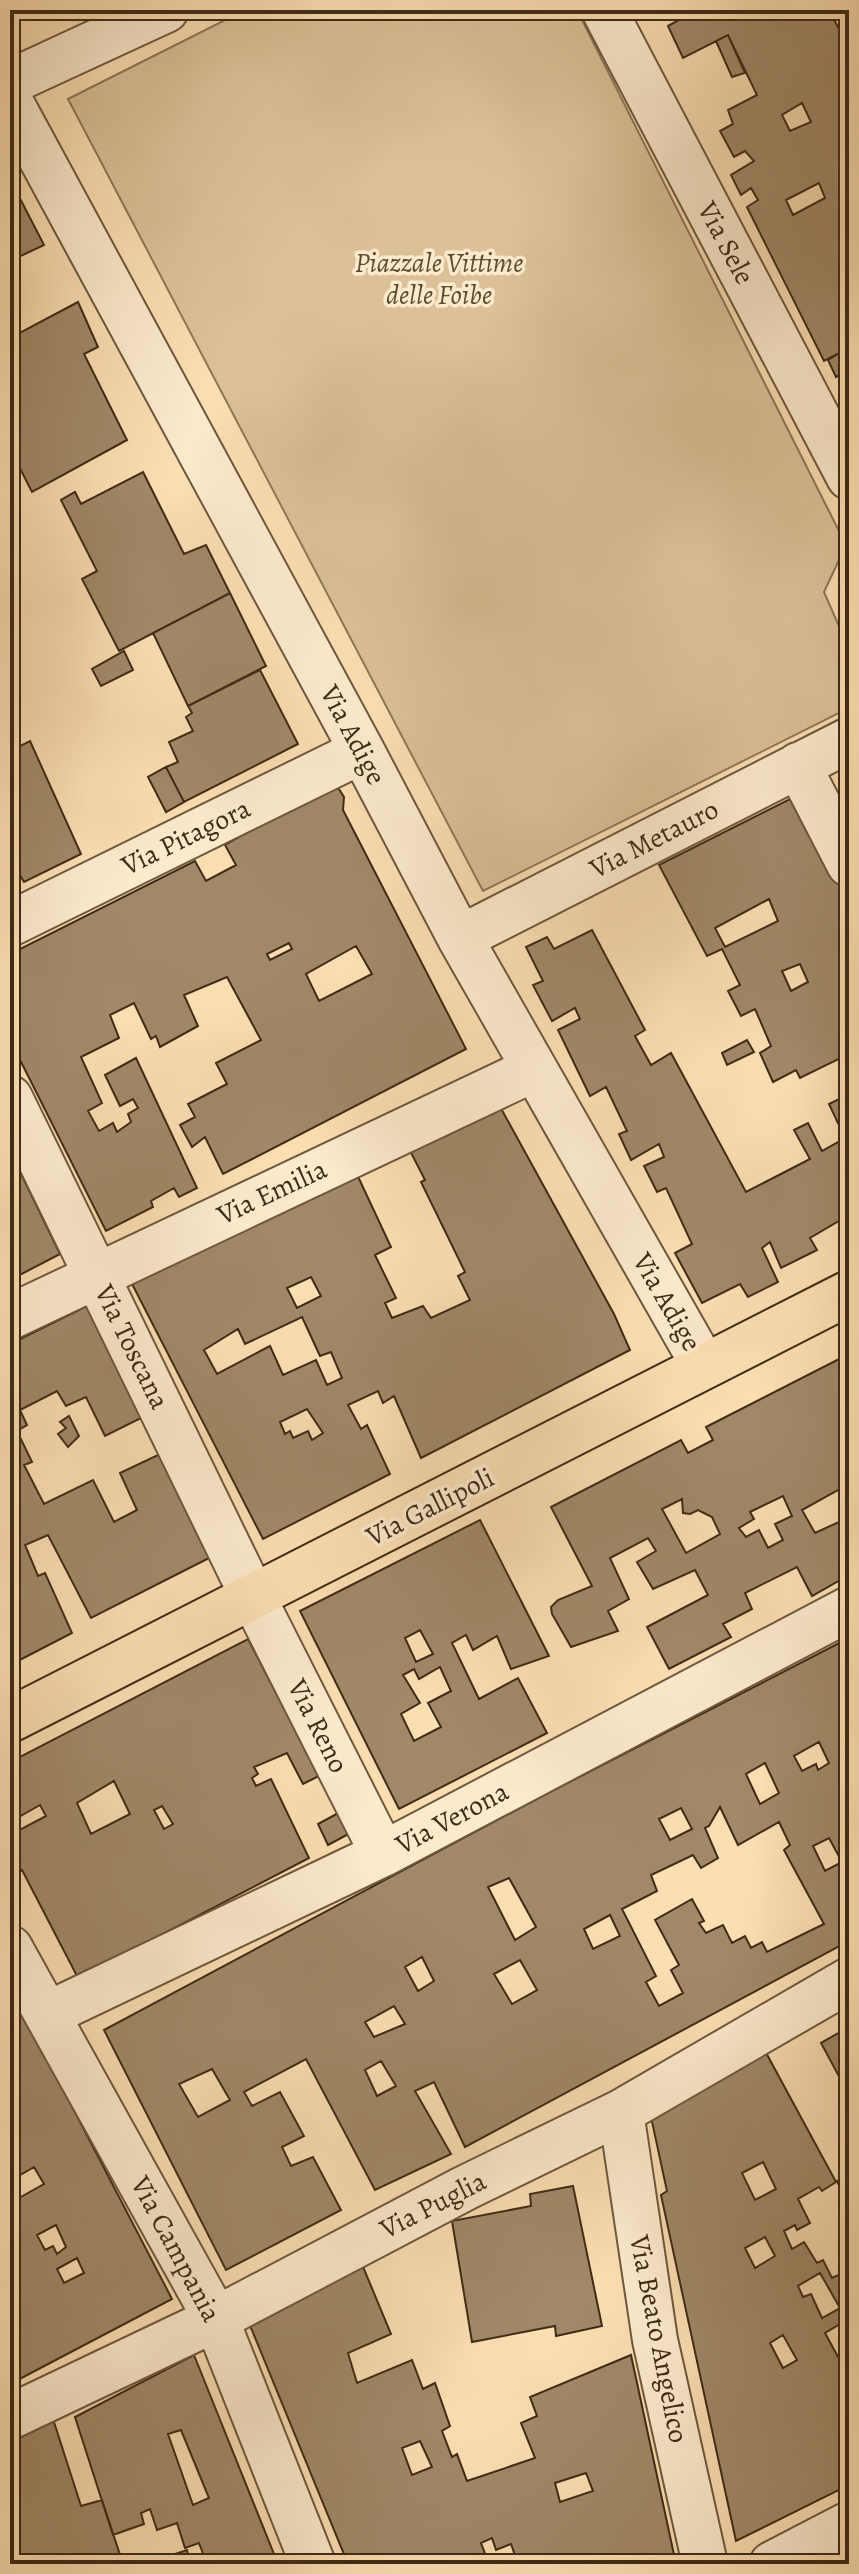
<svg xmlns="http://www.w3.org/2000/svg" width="859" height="2574" font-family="Alegreya,serif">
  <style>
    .green { fill: #dbc098; stroke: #8d7658; stroke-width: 2 }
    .building { fill: #a18868; stroke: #3f2b17; stroke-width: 2; fill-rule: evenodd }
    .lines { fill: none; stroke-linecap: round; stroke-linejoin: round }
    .minor-casing { stroke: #6e583e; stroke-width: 48 }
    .major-casing { stroke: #3f2b17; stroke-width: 48 }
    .minor { stroke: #fceacd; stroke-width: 44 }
    .major { stroke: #fbdeb2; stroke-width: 44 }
    .labels { text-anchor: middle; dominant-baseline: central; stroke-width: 7; stroke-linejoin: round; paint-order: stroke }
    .street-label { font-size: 28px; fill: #3f2b17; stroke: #fceacd }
    .park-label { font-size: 28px; font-style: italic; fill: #5e4931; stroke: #fceacd }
  </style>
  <rect width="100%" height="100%" fill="#fbdeb2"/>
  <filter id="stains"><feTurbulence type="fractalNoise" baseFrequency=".0025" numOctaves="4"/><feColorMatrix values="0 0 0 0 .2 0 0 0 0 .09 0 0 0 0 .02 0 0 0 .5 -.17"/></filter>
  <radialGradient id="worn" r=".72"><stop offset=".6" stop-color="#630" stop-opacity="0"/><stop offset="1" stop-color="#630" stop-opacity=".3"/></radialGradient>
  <path class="green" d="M245,10H577L846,545L824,592L849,649V708L483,891L68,99Z"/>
  <path class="building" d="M697,10H829L849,48V348L824,361L747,207L758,200L751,188L741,195L731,175L754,161L745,151L734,157L720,131L733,124L728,110L757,95L728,35L683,58L668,26ZM802,103L811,122L790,131L782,115ZM819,183L825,198L793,215L786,200Z
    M728,35L745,73L732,77L716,41Z
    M10,179L44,245L10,261Z
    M78,302L98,347L84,354L127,440L32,492L10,449V338Z
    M848,348L849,370L836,377L828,360Z
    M143,472L184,554L206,545L230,593L119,651L82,579L97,571L61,500L75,492L81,504Z
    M230,593L266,666L188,706L153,633Z
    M124,651L133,670L101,686L92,669Z
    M260,670L298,744L184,802L166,767L178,762L169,742L193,731L186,717L192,713L188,706Z
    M30,741L81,854L24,882L14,865L10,867V751Z
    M166,767L184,802L166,812L148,777Z
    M330,785L339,789L344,797L343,810L466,1049L223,1174L205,1137L192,1147L180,1125L195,1117L188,1104L227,1084L216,1063L261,1040L227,977L184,995L198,1026L160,1047L156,1036L151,1039L134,1003L110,1015L119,1038L81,1057L102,1103L88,1111L99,1131L113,1123L117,1132L131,1122L128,1114L138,1108L133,1099L120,1106L105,1075L136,1058L197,1188L179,1197L174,1188L151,1201L153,1207L106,1231L10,1040V954L195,861L206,881L236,865L225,845ZM289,943L292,949L270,960L267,954ZM356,946L372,974L319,1001L306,974Z
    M806,791L849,881V1054L800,1078L796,1070L773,1082L760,1053L771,1046L755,1009L741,1016L728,991L740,985L722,949L707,956L659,865ZM769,899L778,921L725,947L715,928ZM800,964L808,982L791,991L782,971Z
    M592,930L645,1030L635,1036L651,1065L671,1053L746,1192L810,1159L794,1130L808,1123L822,1151L845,1138L829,1104L849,1094V1230L844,1218L810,1238L817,1250L781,1268L770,1242L762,1248L778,1282L748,1297L740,1284L702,1303L675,1253L692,1244L666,1188L657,1192L644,1166L664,1157L659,1144L631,1160L619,1134L627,1131L606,1087L590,1096L558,1030L580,1019L575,1008L552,1021L533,985L543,981L526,947L547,937L554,949Z
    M747,1040L754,1052L727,1065L722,1053Z
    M492,1092L614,1314L630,1350L421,1458L394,1396L383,1403L378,1391L348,1405L361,1429L367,1425L390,1474L263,1539L130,1280L355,1170L391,1247L375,1255L396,1298L385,1303L392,1318L423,1306L431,1318L470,1300L458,1276L465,1272L421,1182L425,1180L404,1139ZM311,1277L321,1296L297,1308L287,1288ZM302,1317L320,1356L331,1352L342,1378L327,1385L316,1360L283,1375L270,1346L217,1374L204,1350L238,1329L245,1344ZM307,1409L323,1433L312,1440L308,1431L293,1438L290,1431L285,1434L280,1422Z
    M13,1157L60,1254L10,1280V1159Z
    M89,1305L143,1417L105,1436L86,1397L66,1406L57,1391L20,1410L27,1425L17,1431L32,1462L24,1465L44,1504L93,1480L114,1522L137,1510L120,1473L160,1454L217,1554L91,1618L48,1535L25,1545L38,1576L45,1573L72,1633L10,1665V1344Z
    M849,1354V1446L842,1450L849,1464V1484L802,1510L815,1533L841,1521L849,1537V1575L812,1596L797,1567L745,1593L752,1609L723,1624L731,1637L669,1669L647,1627L708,1595L695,1570L653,1589L637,1562L656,1551L648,1538L610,1558L629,1599L608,1611L618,1631L571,1647L552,1614L551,1607L558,1600L592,1586L551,1507L681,1440L688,1453L713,1440L706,1427ZM783,1496L792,1516L775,1524L783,1540L768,1548L759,1530L746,1537L739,1528L754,1519L750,1512ZM682,1499L683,1513L690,1514L698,1510L712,1517L720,1534L686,1553L662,1509Z
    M69,1416L79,1436L68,1447L58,1434L66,1428L60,1422Z
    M480,1520L549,1656L511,1669L497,1636L473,1650L466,1635L452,1643L479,1699L518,1678L547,1733L399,1809L300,1611ZM420,1630L433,1654L416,1662L405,1638ZM440,1667L451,1691L428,1703L441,1727L414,1741L401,1714L420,1703L403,1675L414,1669L419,1679Z
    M849,1638V1941L465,2147L434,2082L415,2091L451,2154L375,2190L306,2059L244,2092L252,2106L280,2092L304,2136L282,2147L291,2166L313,2157L341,2210L226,2270L104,2030L546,1794ZM819,1742L829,1763L818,1770L816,1764L802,1771L794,1756ZM765,1763L779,1793L760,1804L746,1774ZM720,1807L738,1845L779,1822L790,1845L784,1850L824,1924L767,1952L762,1942L751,1948L745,1936L732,1943L723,1925L706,1933L699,1923L704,1921L692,1899L655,1920L679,1965L671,1970L683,1993L659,2006L646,1982L656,1976L622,1909L657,1891L651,1875L693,1855L701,1868L718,1858L705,1828L709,1826ZM681,1808L692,1829L670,1840L659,1819ZM829,1838L842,1862L825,1871L813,1846ZM509,1878L536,1927L515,1940L488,1887ZM610,1915L620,1936L593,1949L584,1929ZM422,1957L434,1981L418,1991L405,1967ZM520,1960L537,1990L512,2004L494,1974ZM394,2006L405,2024L374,2037L365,2022ZM381,2061L396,2086L377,2096L365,2070ZM212,2069L230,2100L198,2117L179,2084Z
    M248,1639L283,1706L289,1702L325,1773L303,1784L287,1753L254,1767L258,1774L252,1778L256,1786L271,1779L309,1858L78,1978L22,1870L10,1877V1835L46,1816L40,1805L10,1822V1762ZM114,1781L130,1814L91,1834L77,1803ZM162,1806L173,1824L164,1829L154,1810Z
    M344,1810L354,1831L328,1845L318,1824Z
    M10,1987L172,2299L10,2384V2203L44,2184L34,2167L10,2181ZM56,2225L66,2247L57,2254L53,2246L45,2250L37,2235ZM77,2258L84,2273L64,2283L57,2269Z
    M849,2027V2095L821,2043Z
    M764,2049L836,2182L822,2191L819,2187L798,2199L810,2223L797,2230L795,2225L784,2231L792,2249L804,2242L817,2263L823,2260L832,2278L849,2270V2324L847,2320L825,2333L849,2377V2485L736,2541L661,2195L667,2191L651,2117ZM763,2162L776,2189L755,2200L742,2173ZM765,2237L775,2256L755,2268L745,2248ZM820,2273L840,2308L822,2318L811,2294L803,2297L798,2286ZM783,2335L797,2360L783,2368L770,2343Z
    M849,2175V2208L837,2181Z
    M573,2186L602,2326L556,2336L555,2326L472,2342L452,2221L531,2206L530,2194Z
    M361,2262L391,2334L348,2353L357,2383L412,2360L423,2389L435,2383L450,2426L442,2431L452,2457L457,2454L467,2481L535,2458L521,2423L537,2416L530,2397L631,2355L676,2564H510L517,2561L511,2544L496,2550L492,2538L481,2543L489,2564H348L249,2323ZM420,2441L432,2467L412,2475L402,2448ZM586,2473L593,2491L560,2502L555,2483Z
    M194,2355L278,2564H207L199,2543L185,2548L177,2523L157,2530L150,2509L141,2513L144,2524L113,2535L75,2417ZM181,2430L209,2498L193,2505L168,2434Z
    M53,2419L81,2506L102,2500L123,2564H10V2441Z
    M187,2550L190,2564H171L169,2556Z"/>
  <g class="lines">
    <defs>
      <path id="minor" d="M604,10L849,477
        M10,82L166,10
        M10,101L362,751L460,938L704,1366
        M798,765L849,864
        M10,924L362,751
        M460,938L849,740
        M10,1098L253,1597L383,1854
        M10,1317L534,1069
        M10,1948L216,2319L313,2564
        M48,2014L383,1854L849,1609
        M621,2112L655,2340L705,2564
        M10,2417L216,2319L465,2188L621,2112L849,1980
        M772,2564L849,2524"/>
      <path id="major" d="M10,1720L849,1293"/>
    </defs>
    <use href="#minor" class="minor-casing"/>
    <use href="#major" class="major-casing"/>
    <use href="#minor" class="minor"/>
    <use href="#major" class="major"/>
  </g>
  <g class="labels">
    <g class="street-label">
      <text transform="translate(726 243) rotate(62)">Via Sele</text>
      <text transform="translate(353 735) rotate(62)">Via Adige</text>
      <text transform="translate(186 837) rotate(-26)">Via Pitagora</text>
      <text transform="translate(654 839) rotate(-27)">Via Metauro</text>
      <text transform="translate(272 1192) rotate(-25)">Via Emilia</text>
      <text transform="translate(667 1302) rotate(60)">Via Adige</text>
      <text transform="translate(132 1347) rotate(64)">Via Toscana</text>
      <text transform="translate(430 1507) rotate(-27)">Via Gallipoli</text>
      <text transform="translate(318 1726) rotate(63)">Via Reno</text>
      <text transform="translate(452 1818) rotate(-28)">Via Verona</text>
      <text transform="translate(433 2205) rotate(-27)">Via Puglia</text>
      <text transform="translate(176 2249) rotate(62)">Via Campania</text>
      <text transform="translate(659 2339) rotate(79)">Via Beato Angelico</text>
    </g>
    <g class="park-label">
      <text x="439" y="263">Piazzale Vittime<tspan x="439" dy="32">delle Foibe</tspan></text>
    </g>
  </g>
  <rect width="859" height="2574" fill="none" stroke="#fbdeb2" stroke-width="40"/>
  <rect x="12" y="12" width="835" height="2550" fill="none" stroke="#3f2b17" stroke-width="4"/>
  <rect x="20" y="20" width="819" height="2534" fill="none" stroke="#3f2b17" stroke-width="2"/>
  <rect width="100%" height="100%" filter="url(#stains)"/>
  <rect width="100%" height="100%" fill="url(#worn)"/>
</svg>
